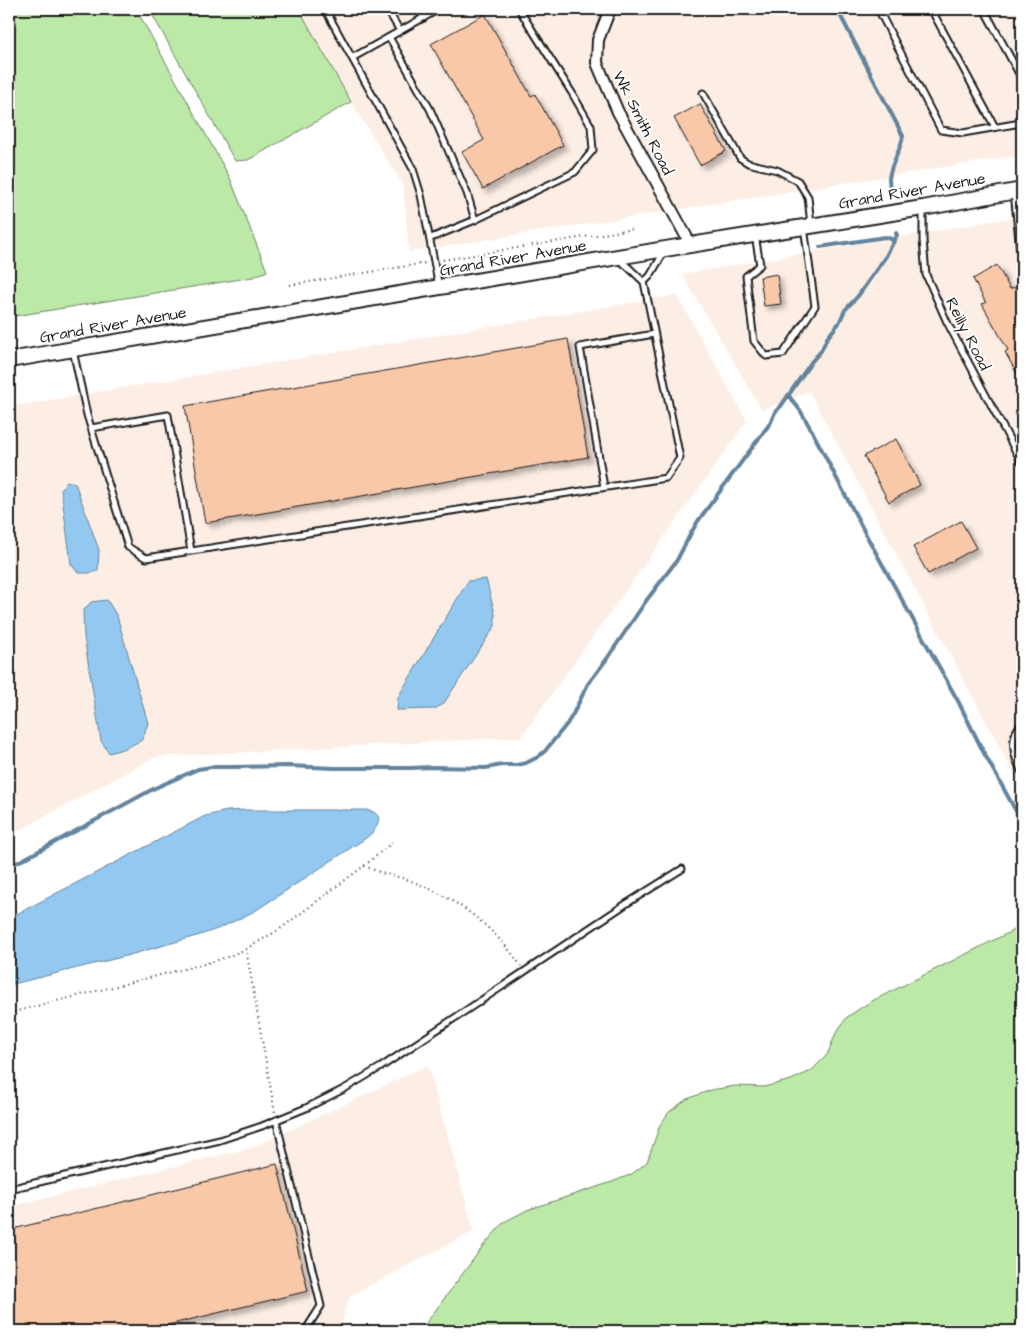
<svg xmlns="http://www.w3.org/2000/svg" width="1031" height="1340" font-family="'Architects Daughter',sans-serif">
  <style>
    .built { fill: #fdeee5 }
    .green { fill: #bce9a7; stroke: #6c8262 }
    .water { fill: #93c9f1; stroke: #63849c }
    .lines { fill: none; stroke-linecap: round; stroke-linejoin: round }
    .stream { stroke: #63849c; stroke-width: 4 }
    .building { fill: #f8c8a8; stroke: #1c1c1c; filter: url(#shadow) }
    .lane-casing { stroke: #1c1c1c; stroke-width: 9 }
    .street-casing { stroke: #1c1c1c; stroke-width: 14 }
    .secondary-casing { stroke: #1c1c1c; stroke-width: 18 }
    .path { stroke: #1c1c1c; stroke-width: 2; stroke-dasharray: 1 4; stroke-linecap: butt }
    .lane { stroke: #fff; stroke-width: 5 }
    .street { stroke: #fff; stroke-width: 10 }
    .secondary { stroke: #fff; stroke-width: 14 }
    .labels { text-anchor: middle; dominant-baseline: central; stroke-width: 4; stroke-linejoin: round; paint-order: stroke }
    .street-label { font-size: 16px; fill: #1c1c1c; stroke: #fff }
  </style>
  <defs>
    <filter id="shadow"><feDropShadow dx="4.5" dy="4.5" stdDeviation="2.5" flood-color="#0004"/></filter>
  </defs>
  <rect width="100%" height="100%" fill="#fff"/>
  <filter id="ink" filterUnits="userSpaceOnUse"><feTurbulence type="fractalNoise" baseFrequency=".02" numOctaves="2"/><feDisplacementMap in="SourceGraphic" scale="10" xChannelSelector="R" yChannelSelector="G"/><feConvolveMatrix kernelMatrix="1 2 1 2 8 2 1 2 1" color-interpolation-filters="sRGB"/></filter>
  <g filter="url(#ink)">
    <path class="built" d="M299,9H1022V155L409,252L403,185L351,102Z
      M1022,216V789L809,391L762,410L682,274Z
      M677,295L747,421L521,737L155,757L9,836V407Z
      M428,1065L474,1231L350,1296L339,1331H9V1207L254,1147Z"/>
    <path class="green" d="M9,9H136L230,178L267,271L253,277L9,317Z
      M149,9H299L351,102L248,160L235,161Z
      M1022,926V1331H420L484,1245L504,1222L527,1210L612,1182L632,1174L647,1162L660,1125L669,1112L687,1099L711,1090L735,1086L764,1087L791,1080L811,1071L827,1055L836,1033L847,1017L870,1002Z"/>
    <path class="water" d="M67,481L75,483L99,550L98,571L88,573H78L71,564L61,489Z
      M486,579L495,614V626L444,703L435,709L397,710L398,697L468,581Z
      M107,600L117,616L148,723L142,740L126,748L109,753L101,741L84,637L83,611L91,602Z
      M245,810H366L374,812L379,817C378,827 374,832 366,838L255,911L220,928L200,935L126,956L9,985V918L205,816L227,811Z"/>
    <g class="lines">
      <path class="stream" d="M837,9L903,136C901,150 891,163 889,178C889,183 890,188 891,194
        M820,247L885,237L894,240
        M788,395L800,410L812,431L865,533L958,701L985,755L1022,822
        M9,866L24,859L155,788L198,769L211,767H232L287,766L335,768H410L433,767L486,768L502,765H517L526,763L538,757L545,751L567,724L573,714L588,684L606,660L646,601L677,560L691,533L698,521L771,422L775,412L781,406L812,361L821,351L827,338L839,323L845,310L858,296L886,256L897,235L896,233"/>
    </g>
    <path class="building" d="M485,14L531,96L535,94L563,145L483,189L462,152L484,140L431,44Z
      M700,104L726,151L700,165L674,118Z
      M997,265L1010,289L1014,287L1022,302V383L1005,352L1008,350L982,304L986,303L973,279Z
      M777,274L781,304L764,306L760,277Z
      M568,339L588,457L205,523L185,406Z
      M896,439L920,485L889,502L864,456Z
      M961,521L976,548L928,574L913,547Z
      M277,1164L308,1291L143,1331H9V1230Z"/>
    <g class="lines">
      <defs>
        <path id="lane" d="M325,9L413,169L421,195L439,287
          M387,9L400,31
          M419,9L424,18
          M878,9L941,130L963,133L1015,124L1022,121
          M931,9L995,127
          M984,9L1022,79
          M389,37L430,109L467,193L475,220
          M352,58L439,9
          M703,93L740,158L748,163L777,170L798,181L808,197L811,225
          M1014,192L1022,269
          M923,208V240L926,275L947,322L1022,463
          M755,235L760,265L746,276L754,341L766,356L783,354L815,306L804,227
          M431,238L475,220L575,172L593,150L591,126L572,93L519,9
          M644,282L650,276L664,252
          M73,350L87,415L128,547L146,558L666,478L680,458L644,282L627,266L619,260
          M91,428L168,415L191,551
          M604,487L580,347L654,334
          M1022,724C1008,736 1014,758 1022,772
          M276,1120L321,1306L305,1331
          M9,1189L220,1140L262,1126L306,1108L344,1089L381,1067L626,904L682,869"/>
        <path id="street" d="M610,9L598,40L597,63L618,112L691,245"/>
        <path id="secondary" d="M9,360L665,249L923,208L1022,190"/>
      </defs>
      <use href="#lane" class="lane-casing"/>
      <use href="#street" class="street-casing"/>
      <use href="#secondary" class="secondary-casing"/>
      <path class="path" d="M443,260L633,229
        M290,285L426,263
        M364,866C370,868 376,871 382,873C394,876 405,878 416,883C459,900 494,927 521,966
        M246,949L280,929L364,866L394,841
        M9,1013L204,964L227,957L246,949L275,1113"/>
      <use href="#lane" class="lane"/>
      <use href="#street" class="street"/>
      <use href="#secondary" class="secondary"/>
    </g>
  </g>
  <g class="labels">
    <g class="street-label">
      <text transform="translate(643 123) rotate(63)">Wk Smith Road</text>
      <text transform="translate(912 191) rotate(-10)">Grand River Avenue</text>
      <text transform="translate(513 258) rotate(-10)">Grand River Avenue</text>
      <text transform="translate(113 325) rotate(-10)">Grand River Avenue</text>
      <text transform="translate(968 334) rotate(63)">Reilly Road</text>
    </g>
  </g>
  <rect width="1031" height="1340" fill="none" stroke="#fff" stroke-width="30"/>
  <rect x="15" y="15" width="1001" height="1310" fill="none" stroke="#1c1c1c" stroke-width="2" filter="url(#ink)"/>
</svg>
